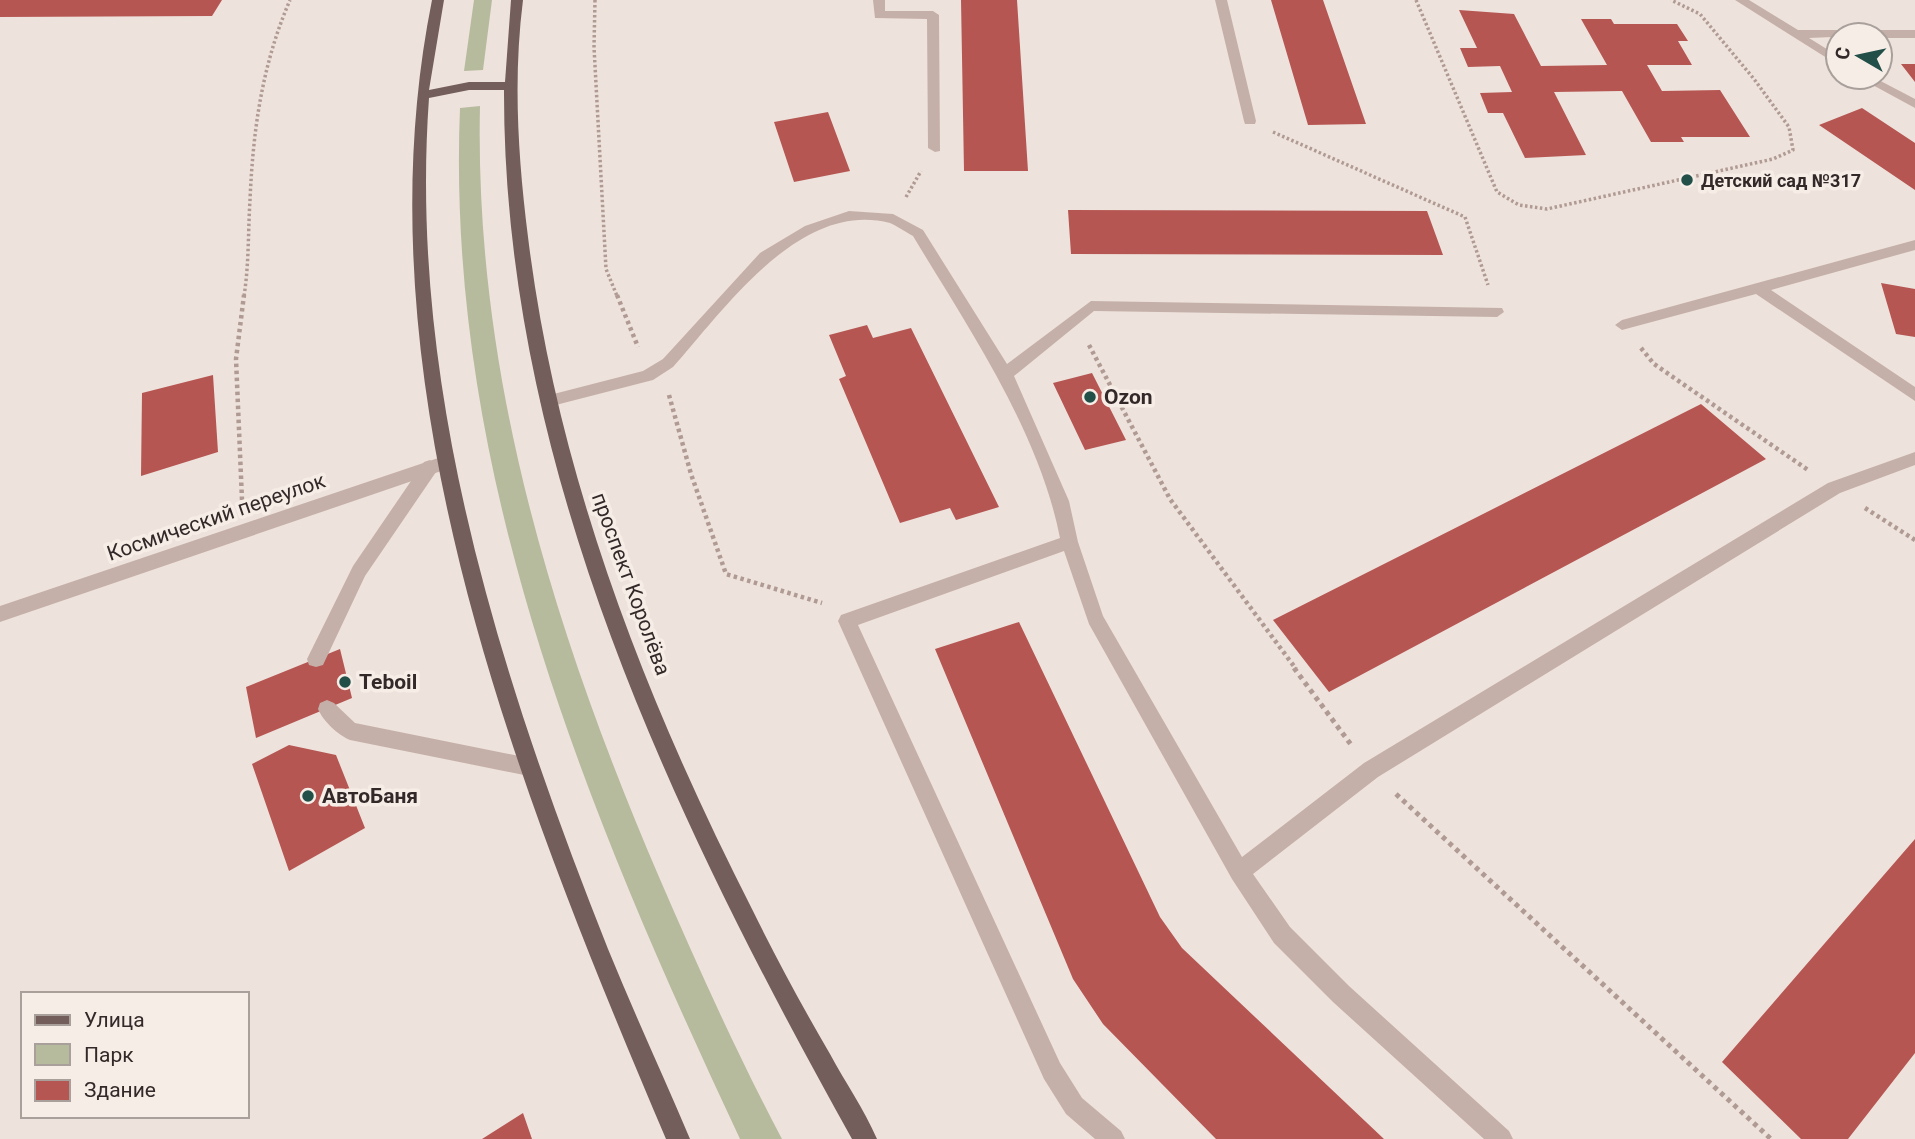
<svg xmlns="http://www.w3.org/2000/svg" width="1915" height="1139" font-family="Roboto,sans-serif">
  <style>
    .green { fill: #b7bb9e }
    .building { fill: #b65652 }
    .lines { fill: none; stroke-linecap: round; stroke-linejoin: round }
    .path-far2 { stroke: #b09a94; stroke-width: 3.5; stroke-dasharray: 2.5 2.5; stroke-linecap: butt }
    .path-far1 { stroke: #b09a94; stroke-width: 4.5; stroke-dasharray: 3.5 3.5; stroke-linecap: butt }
    .path { stroke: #b09a94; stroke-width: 5; stroke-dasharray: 4.5 4.5; stroke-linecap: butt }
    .service { fill: #c5b0a9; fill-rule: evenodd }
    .minor { fill: #c5b0a9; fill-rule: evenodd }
    .primary { fill: #735e5b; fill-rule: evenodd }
    .poi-dot { fill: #234f49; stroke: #f7ede7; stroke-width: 2.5 }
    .labels { text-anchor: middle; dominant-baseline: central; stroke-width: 7; stroke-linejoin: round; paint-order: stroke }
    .far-poi-label { font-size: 18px; font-weight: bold; fill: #332928; stroke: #f7ede7; text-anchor: start }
    .poi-label { font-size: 21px; font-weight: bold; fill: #332928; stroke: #f7ede7; text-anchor: start }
    .street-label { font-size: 21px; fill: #332928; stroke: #f7ede7 }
  </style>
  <rect width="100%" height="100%" fill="#eee2dc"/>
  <path class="green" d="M474,0H492L483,70L464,71Z
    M480,106C474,375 554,632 659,877C697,965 737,1054 782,1139H740C588,815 445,473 460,108Z"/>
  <path class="building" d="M0,0H222L212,16L0,17Z
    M961,0H1017L1028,171H964Z
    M1271,0H1323L1366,124L1308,125Z
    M1459,10L1514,14L1541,66L1607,65L1581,19H1611L1614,24H1677L1688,41H1678L1692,65H1647L1662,91L1720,90L1750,137H1681L1684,142H1651L1622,91L1554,92L1586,155L1525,158L1503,113H1488L1480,93L1512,92L1500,66L1468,67L1460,48H1477Z
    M1901,64H1915V82Z
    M1862,108L1915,143V190L1819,125Z
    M828,112L850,171L794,182L774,122Z
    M1068,210L1427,211L1443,255L1071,254Z
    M1881,283L1915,289V337L1896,334Z
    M867,325L873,338L911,328L999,507L956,520L950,508L900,523L839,379L846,376L829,335Z
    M1092,373L1126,440L1085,450L1053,383Z
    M213,375L218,452L141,476L142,393Z
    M1701,404L1766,459L1329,692L1273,620Z
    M1019,622L1160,917L1182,948L1384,1139H1216L1103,1024L1073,979L935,649Z
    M340,649L352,698L256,738L246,687Z
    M289,745L336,755L365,828L289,871L252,764Z
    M1915,839V1053L1848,1139H1801L1722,1062Z
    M523,1113L532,1139H482Z"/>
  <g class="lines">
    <path class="path-far2" d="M595,0L594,47L606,269L617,296
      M1416,0L1497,192L1519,205L1547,209L1773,159L1793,150L1789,127L1754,79L1700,14L1671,0
      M1273,132L1465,217L1488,285
      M906,197L921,171
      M244,296C249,265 248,232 250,200C253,130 262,65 290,0"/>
    <path class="path-far1" d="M617,295L638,347
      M1089,345L1170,499L1296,669
      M1641,348L1654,364L1808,470
      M669,395L691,474L726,574L822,603
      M242,500L236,359L244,295
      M1865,508L1915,540"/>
    <path class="path" d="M1294,668L1352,746
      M1396,794L1771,1139"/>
    <path class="service" d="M873,0H885V11H933L939,15L940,151L935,152L928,148L927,19L875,18Z
      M1215,0H1227L1256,121L1255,124H1245L1244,121Z
      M1735,0H1749L1798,30H1915V38H1880V35L1809,38L1838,56V65Z
      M1858,77H1873L1915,99V108Z
      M849,211L893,214L923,230L1007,364L1091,301L1502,308L1504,312L1497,317L1094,311L1014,376L1069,501L1078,542L1103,616L1242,857L1364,763L1828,483L1915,452V465L1840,493L1378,777L1253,874L1290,927L1349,986L1509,1131L1513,1139H1484L1333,1002L1274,943L1232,879L1089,624L1064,551L858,625L1060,1063L1082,1098L1121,1131L1125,1139H1095L1066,1114L1044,1079L838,621L841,615L1060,538C1039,431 969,329 913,236C906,232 897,226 890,223C800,199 724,310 673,367L653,380L548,407L542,405L540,401L542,397L643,371L663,359L760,253L805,226Z
      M1915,240V250L1771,290L1915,387V401L1756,294L1622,330L1615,325L1622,320Z
      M430,460L438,467L436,472L365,576L323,665L316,667L309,665L307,659L353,566L424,462Z
      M327,700L334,703L355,723L529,758L536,760L539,767L536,774L529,776L350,740C338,735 323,721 318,709L320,703Z"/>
    <path class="minor" d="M447,455L455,462L453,467L0,622V606Z"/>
    <path class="primary" d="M432,0H444L429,90L469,82H505L511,0H523C513,79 518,157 528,237C557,473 644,697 752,909C776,958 802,1006 830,1054C845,1082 864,1109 877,1139H852C673,818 503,466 504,90H469L429,98C408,391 501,679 608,949C634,1013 663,1075 690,1139H666C518,791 355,383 432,0Z"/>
  </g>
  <g class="poi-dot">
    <circle cx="1687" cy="180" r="7"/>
    <circle cx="1090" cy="397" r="7"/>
    <circle cx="345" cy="682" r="7"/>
    <circle cx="308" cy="796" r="7"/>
  </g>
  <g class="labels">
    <g class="far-poi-label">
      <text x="1701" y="180">Детский сад №317</text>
    </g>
    <g class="poi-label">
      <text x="1104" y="397">Ozon</text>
      <text x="359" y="682">Teboil</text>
      <text x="322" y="796">АвтоБаня</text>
    </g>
    <g class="street-label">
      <text transform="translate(216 517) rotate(-19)">Космический переулок</text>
      <text transform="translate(631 584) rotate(70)">проспект Королёва</text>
    </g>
  </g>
  <rect x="21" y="992" width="228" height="126" fill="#f7ede7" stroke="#a99f9b" stroke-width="2"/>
  <rect x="35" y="1015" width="35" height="10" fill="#735e5b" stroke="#a99f9b" stroke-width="2"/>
  <text x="84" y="1027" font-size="21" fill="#332928">Улица</text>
  <rect x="35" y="1044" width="35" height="21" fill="#b7bb9e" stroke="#a99f9b" stroke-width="2"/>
  <text x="84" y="1062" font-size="21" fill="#332928">Парк</text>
  <rect x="35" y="1080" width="35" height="21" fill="#b65652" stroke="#a99f9b" stroke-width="2"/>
  <text x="84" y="1097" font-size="21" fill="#332928">Здание</text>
  <g transform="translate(1859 56) rotate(279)"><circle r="33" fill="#f7ede7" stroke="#a99f9b" stroke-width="2"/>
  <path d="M0-5L12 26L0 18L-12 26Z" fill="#234f49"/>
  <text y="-10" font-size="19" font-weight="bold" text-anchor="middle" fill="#332928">С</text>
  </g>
</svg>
